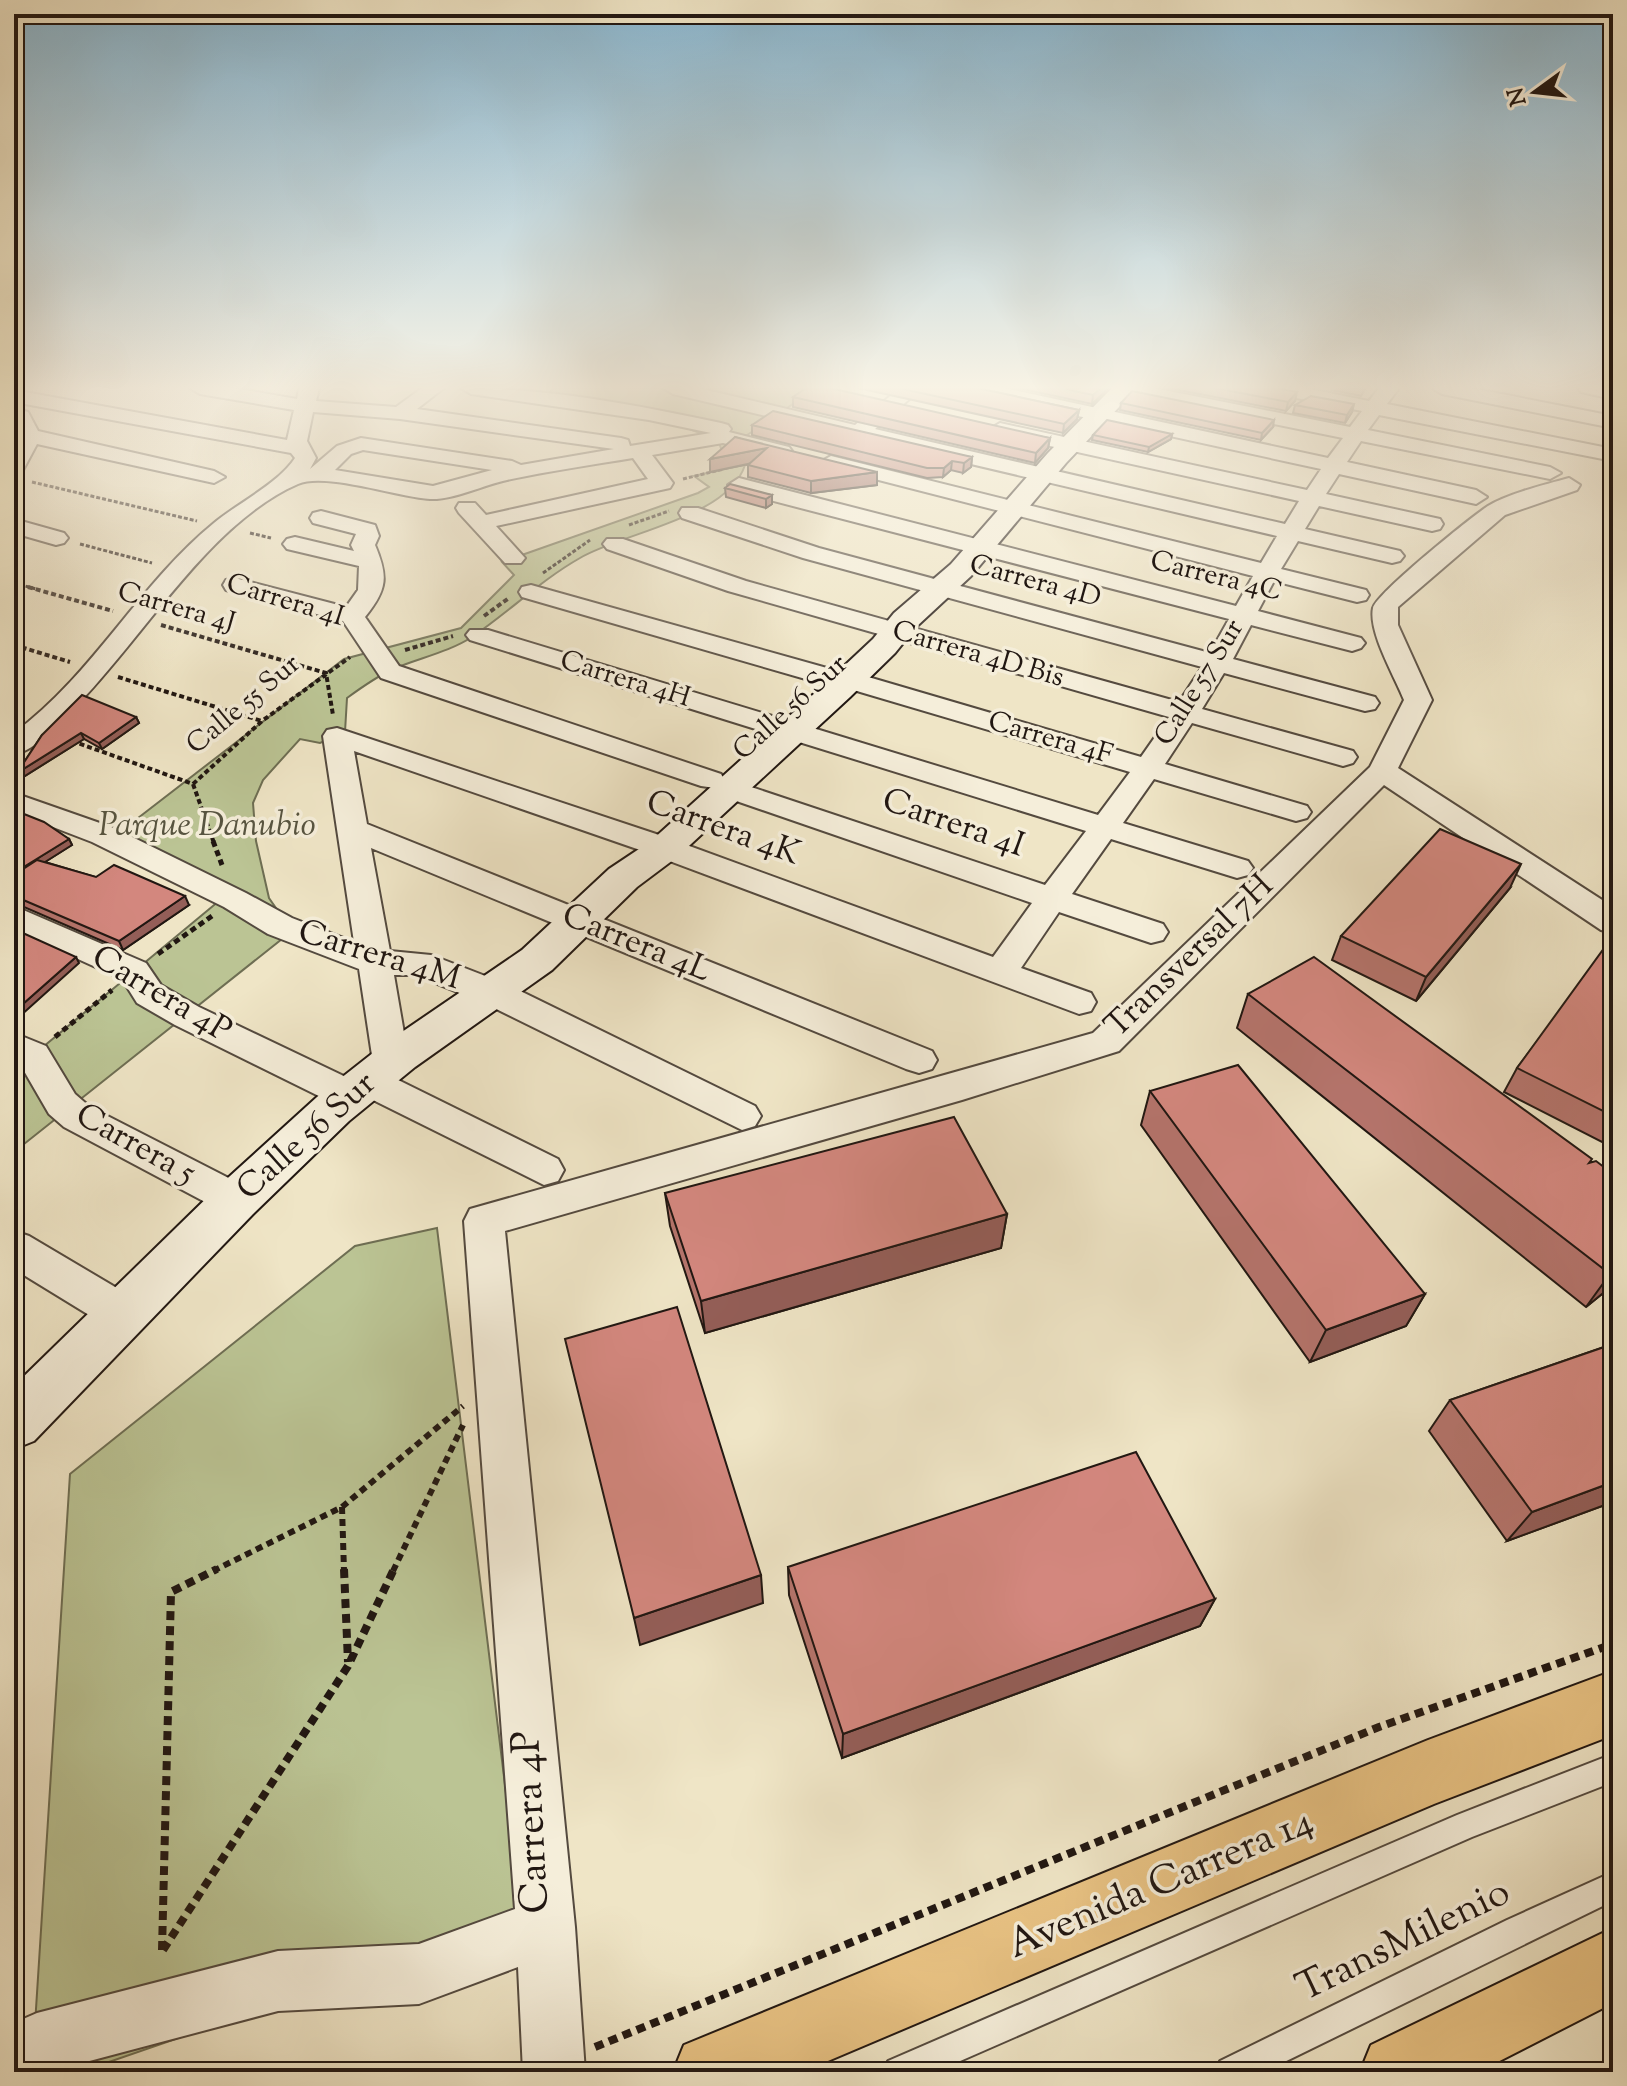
<svg xmlns="http://www.w3.org/2000/svg" width="1627" height="2086" font-family="'Sorts Mill Goudy',serif">
  <style>
    .green { fill: #bbc494; stroke: #6e6e53; stroke-width: 2 }
    .lines { fill: none; stroke-linecap: round; stroke-linejoin: round }
    .lane-casing { stroke: #544a3f; stroke-width: 4 }
    .street-casing { stroke: #544a3f; stroke-width: 4 }
    .secondary-casing { stroke: #211712; stroke-width: 4 }
    .primary-casing { stroke: #211712; stroke-width: 4 }
    .path-far4 { stroke: #211712; stroke-width: 3; stroke-dasharray: 4 2; stroke-linecap: butt }
    .path-far3 { stroke: #211712; stroke-width: 4; stroke-dasharray: 5 3; stroke-linecap: butt }
    .path-far2 { stroke: #211712; stroke-width: 5; stroke-dasharray: 6 4; stroke-linecap: butt }
    .path-far1 { stroke: #211712; stroke-width: 6; stroke-dasharray: 7 5; stroke-linecap: butt }
    .path { stroke: #211712; stroke-width: 8; stroke-dasharray: 9 6; stroke-linecap: butt }
    .lane { fill: #f5eeda; fill-rule: evenodd }
    .street { fill: #f5eeda; fill-rule: evenodd }
    .secondary { fill: #f5eeda; fill-rule: evenodd }
    .primary { fill: #e8c283; fill-rule: evenodd }
    .wall { fill: #b5746c; stroke: #211712; stroke-width: 2 }
    .shaded-wall { fill: #945e58; stroke: #211712; stroke-width: 2 }
    .building { fill: #d3877e; stroke: #211712; stroke-width: 2 }
    .labels { text-anchor: middle; dominant-baseline: central; stroke-width: 7; stroke-linejoin: round; paint-order: stroke }
    .far-street-label { font-size: 28px; fill: #211712; stroke: #f5eeda }
    .street-label { font-size: 34px; fill: #211712; stroke: #f5eeda }
    .park-label { font-size: 34px; font-style: italic; fill: #575440; stroke: #f5eeda }
    .near-street-label { font-size: 40px; fill: #211712; stroke: #f5eeda }
  </style>
  <rect width="100%" height="100%" fill="#efe5c6"/>
  <filter id="stains"><feTurbulence type="fractalNoise" baseFrequency=".0025" numOctaves="4"/><feColorMatrix values="0 0 0 0 .2 0 0 0 0 .09 0 0 0 0 .02 0 0 0 .5 -.17"/></filter>
  <radialGradient id="worn" r=".72"><stop offset=".6" stop-color="#630" stop-opacity="0"/><stop offset="1" stop-color="#630" stop-opacity=".3"/></radialGradient>
  <path class="green" d="M554,388H663L704,394L714,388H799L812,391L737,442L745,465C728,518 624,532 580,558C541,580 509,612 472,637C449,652 419,658 393,669C376,677 362,687 347,698L345,732L320,743L300,739L263,780L253,803L256,841L269,898L292,931L14,1152V1071L231,891L116,835L344,659L461,628L514,575L502,562L698,493L709,487L694,476L728,468L718,440L679,425L544,397Z
    M437,1228L526,1957L277,2004L80,2072H32L70,1474L355,1246Z"/>
  <g class="lines">
    <defs>
      <path id="lane" d="M1613,1754V1782L1472,1837L935,2072H883L888,2061L1457,1815Z
        M1613,1872V1901L1264,2072H1215L1220,2061L1507,1920Z"/>
      <path id="street" d="M190,388H234L297,399L299,388H319L316,401L396,407L422,388H444L417,409L621,438L628,440L630,446L711,433L649,420L471,394L461,388C549,388 636,405 721,423L728,425L731,429L729,432L789,447L792,451L782,457L723,443L652,455L673,483L670,488L496,526L525,558L521,563H505L459,513L456,508L459,503H475L486,515L648,479L633,458C591,465 549,471 507,480C483,485 454,500 430,499C398,497 325,472 298,484C208,523 141,642 71,711C55,727 37,749 14,755V733C93,675 139,584 214,523C238,503 279,483 295,458L291,453L14,402V390L287,440L294,410L200,394ZM313,412L400,419L614,449L521,465L512,461L361,438L337,446L310,469L316,458L307,441ZM363,450L492,470L433,486L335,470L351,454Z
        M663,388H698L855,425L900,388H922L875,429L1285,524L1299,501L1000,435L990,429L1000,423L1307,490L1321,469L977,394L967,388H1004L1328,458L1343,438L1125,394L1115,388H1154L1350,427L1362,411L1276,394L1266,388H1305L1369,401L1379,388H1399L1387,404L1613,449V461L1379,415L1368,430L1550,467L1561,473L1550,479L1361,441L1347,462L1476,490L1487,497L1476,504L1339,474L1326,494L1440,519L1443,524L1440,529L1432,531L1319,506L1305,529L1400,551L1404,556L1400,561L1392,563L1298,541L1281,569L1366,590L1369,595L1366,600L1357,602L1274,581L1258,611L1361,638L1365,643L1361,648L1352,651L1251,625L1233,659L1375,697L1379,703L1375,709L1365,711L1224,673L1202,709L1353,751L1357,757L1353,763L1343,766L1192,723L1165,764L1307,806L1311,812L1307,818L1296,821L1154,779L1123,823L1248,861L1253,868L1248,875L1237,878L1111,839L1072,894L1163,924L1168,932L1163,940L1151,943L1059,912L1021,968L1091,993L1096,1002L1091,1011L1079,1014L640,850L354,751L367,824L932,1051L937,1060L932,1069L919,1073L906,1069L371,848L390,951L431,955L506,984L755,1106L761,1116L755,1126L742,1130L482,1002L415,975H394L409,1062L404,1071L391,1075L384,1073L558,1159L564,1170L558,1181L544,1185L367,1097L363,1105L350,1109L337,1105L175,1025L137,1003L122,979L14,930V906L146,963L161,985L199,1007L350,1079L354,1071L367,1067L378,1071L373,1062L359,969L268,934L224,907L92,842L14,812V793L114,828L246,893L292,918L354,942L323,736L327,730L337,728L662,836L993,957L1032,903L719,795L715,788L701,786L381,678L343,621L226,590L223,585L226,580L235,578L346,607L358,590L359,566L287,549L283,544L287,539L295,537L354,551L351,545L356,534L313,523L310,518L313,513L321,511L375,525L379,536L375,545C388,576 388,589 365,617L399,666L721,774L725,781L739,783L1045,885L1086,831L783,737L779,732L762,731L470,640L466,635L470,630H488L782,719L786,724L803,725L1098,815L1130,772L840,686L836,680L840,674H858L1141,757L1169,717L728,591L607,549L603,544L607,539H623L746,581L1179,702L1202,667L803,558L682,518L679,513L682,508H698L819,548L1210,653L1229,619L731,490L728,485L739,478L1236,606L1253,576L824,466L820,462L831,456L1261,563L1277,536L673,394Z
        M1432,388H1471L1613,416V428L1442,394Z
        M1578,388H1613V399L1581,392Z
        M21,410L28,412L38,431L214,471L225,477L214,483L37,444L22,472L14,473V450L18,435L14,412Z
        M1569,478L1580,485L1577,490L1505,515L1398,607V625L1432,700L1398,768L1613,907V933L1601,930L1384,785L1119,1051L962,1100L505,1231L575,1927L585,2072H523L518,1967L419,2004L278,2011L48,2072H14V2023L37,2013L278,1951L419,1944L515,1909L464,1221L470,1209L1093,1033L1370,767L1404,700C1395,677 1368,632 1373,608C1377,593 1470,518 1488,506C1507,494 1547,484 1569,478Z
        M14,519L64,533L68,538L64,543L56,545L14,533Z
        M531,585L834,670L838,676L834,682H816L522,597L519,592L522,587Z
        M14,1033L46,1046L75,1094L90,1107L250,1189L256,1200L250,1211L236,1216L222,1211L64,1127L49,1114L20,1064L14,1061Z
        M14,1231L29,1236L137,1300L143,1313L137,1326L122,1331L107,1326L14,1269Z"/>
      <path id="secondary" d="M1112,388H1137L1066,463L971,576L916,627L895,653L850,697L677,857L637,887L552,970L415,1067L349,1121L253,1214L34,1441L14,1449V1386L219,1186L317,1097L383,1045L522,950L609,869L651,841L826,683L873,639L894,613L951,564L1048,453Z"/>
      <path id="primary" d="M1613,1671V1735L1434,1804L802,2072H673L684,2045L1428,1740Z
        M1613,1928V2003L1478,2072H1360L1371,2045Z"/>
    </defs>
    <use href="#lane" class="lane-casing"/>
    <use href="#street" class="street-casing"/>
    <use href="#secondary" class="secondary-casing"/>
    <use href="#primary" class="primary-casing"/>
    <path class="path-far4" d="M683,479L724,469
      M32,482L197,521
      M629,525L669,511
      M250,533L271,538
      M80,544L152,563
      M543,573L590,540
      M14,583L36,589"/>
    <path class="path-far3" d="M28,587L113,611
      M484,616L509,598
      M161,625L326,673L333,715
      M14,645L70,662
      M405,650L453,636
      M118,677L262,721
      M72,741L193,784
      M193,784L214,843
      M193,784L262,721L350,657"/>
    <path class="path-far2" d="M213,841L222,865
      M158,954L212,916
      M55,1037L112,990"/>
    <path class="path-far1" d="M342,1507L344,1571
      M213,1571L342,1507L463,1406
      M393,1571L463,1425"/>
    <path class="path" d="M344,1569L348,1662
      M162,1950L171,1592L217,1569
      M163,1950L348,1666L394,1569
      M595,2047L1379,1727L1613,1644"/>
    <use href="#lane" class="lane"/>
    <use href="#street" class="street"/>
    <use href="#secondary" class="secondary"/>
    <use href="#primary" class="primary"/>
  </g>
  <path class="wall" d="M858,388H977L1079,410L1077,419L1063,433Z
    M1018,388H1109L1092,404Z
    M1169,388H1277L1295,401L1286,411Z
    M1333,388H1366L1361,396L1332,390Z
    M793,397L1050,438L1048,448L1035,463L793,407Z
    M1121,403L1273,427L1261,440L1120,410Z
    M1295,405L1352,412L1345,423L1293,413Z
    M752,425L972,457L971,467L963,473L951,470L943,477L927,478L752,435Z
    M1172,434L1171,439L1148,452L1092,440L1093,435Z
    M735,437L877,485L811,493L748,477V465L749,464L710,472Z
    M725,488L772,495V504L766,508L726,497Z
    M136,717L139,723L102,749L84,739L20,779L17,773L42,735Z
    M14,810L69,839L72,845L45,862L189,905L123,950L15,903L14,905V875L21,871L14,865Z
    M1510,888L1416,1001L1332,960L1341,936Z
    M1613,941V1125L1602,1142L1504,1092L1517,1068Z
    M1248,994L1589,1163L1613,1285L1586,1307L1237,1028Z
    M1150,1091L1425,1294L1406,1326L1310,1362L1141,1125Z
    M665,1193L1007,1214L1001,1248L705,1333L670,1226Z
    M1613,1344V1502L1507,1541L1429,1431L1450,1400Z
    M788,1567L1215,1599L1200,1626L842,1758L789,1595Z"/>
  <path class="shaded-wall" d="M1101,388H1109L1092,404L1093,395Z
    M1297,392L1295,401L1286,411L1288,402Z
    M1354,404L1352,412L1345,423L1347,415Z
    M1079,410L1077,419L1063,433L1064,424Z
    M1274,420L1273,427L1261,440L1262,433Z
    M1172,434L1171,439L1148,452L1149,447Z
    M1050,438L1048,448L1035,463L1036,453Z
    M767,448V460L710,472V459Z
    M972,457L971,467L963,473L964,463Z
    M952,461L951,470L943,477L944,468Z
    M877,472V485L811,493V481Z
    M772,495V504L766,508V499Z
    M136,717L139,723L102,749L99,743Z
    M81,733L84,739L20,779L17,773Z
    M69,839L72,845L26,874L22,868Z
    M1521,864L1510,888L1416,1001L1426,977Z
    M185,896L189,905L123,950L119,941Z
    M76,957L79,963L19,1017L15,1011Z
    M1007,1214L1001,1248L705,1333L701,1301Z
    M1613,1271V1285L1586,1307L1610,1274Z
    M1425,1294L1406,1326L1310,1362L1326,1330Z
    M1613,1482V1502L1507,1541L1532,1512Z
    M761,1575L763,1603L640,1645L634,1618Z
    M1215,1599L1200,1626L842,1758L843,1734Z"/>
  <path class="building" d="M806,388H830L1050,438L1036,453L793,397Z
    M898,388H977L1079,410L1064,424Z
    M1060,388H1101L1093,395Z
    M1215,388H1277L1297,392L1288,402Z
    M1132,391L1274,420L1262,433L1121,403Z
    M1311,396L1354,404L1347,415L1295,405Z
    M773,411L972,457L964,463L952,461L944,468H927L752,425Z
    M1107,420L1172,434L1149,447L1093,435Z
    M735,437L877,472L811,481L748,465L767,448L710,459Z
    M730,484L772,495L766,499L725,488Z
    M82,695L136,717L99,743L81,733L17,773L42,735Z
    M14,810L44,822L69,839L22,868L14,862Z
    M1440,829L1521,864L1426,977L1341,936Z
    M37,860L96,877L114,865L185,896L119,941L14,896V875Z
    M14,929L76,957L15,1011H14Z
    M1610,940L1613,941V1116L1517,1068Z
    M1314,957L1592,1159L1589,1163L1596,1161L1613,1174V1271L1610,1274L1248,994Z
    M1238,1065L1425,1294L1326,1330L1150,1091Z
    M954,1117L1007,1214L701,1301L665,1193Z
    M677,1307L761,1575L634,1618L565,1339Z
    M1613,1344V1482L1532,1512L1450,1400Z
    M1136,1452L1215,1599L843,1734L788,1567Z"/>
  <linearGradient id="sky" x2="0" y2="1"><stop stop-color="#89b8d3"/><stop offset="0.57" stop-color="#f8f3e5"/><stop offset="1" stop-color="#f8f3e5" stop-opacity="0"/></linearGradient>
  <rect width="1627" height="680" fill="url(#sky)"/>
  <g class="labels">
    <g class="far-street-label">
      <text transform="translate(1216 577) rotate(14)">Carrera 4C</text>
      <text transform="translate(1035 582) rotate(15)">Carrera 4D</text>
      <text transform="translate(285 601) rotate(17)">Carrera 4I</text>
      <text transform="translate(176 608) rotate(16)">Carrera 4J</text>
      <text transform="translate(978 655) rotate(16)">Carrera 4D Bis</text>
      <text transform="translate(625 680) rotate(17)">Carrera 4H</text>
      <text transform="translate(1200 683) rotate(-58)">Calle 57 Sur</text>
      <text transform="translate(244 705) rotate(-40)">Calle 55 Sur</text>
      <text transform="translate(791 708) rotate(-42)">Calle 56 Sur</text>
      <text transform="translate(1050 739) rotate(16)">Carrera 4F</text>
    </g>
    <g class="street-label">
      <text transform="translate(953 824) rotate(19)">Carrera 4I</text>
      <text transform="translate(723 829) rotate(20)">Carrera 4K</text>
      <text transform="translate(636 944) rotate(22)">Carrera 4L</text>
      <text transform="translate(379 956) rotate(17)">Carrera 4M</text>
      <text transform="translate(1190 957) rotate(-44)">Transversal 7H</text>
      <text transform="translate(161 995) rotate(31)">Carrera 4P</text>
      <text transform="translate(307 1137) rotate(-42)">Calle 56 Sur</text>
      <text transform="translate(135 1145) rotate(29)">Carrera 5</text>
    </g>
    <g class="park-label">
      <text x="207" y="826">Parque Danubio</text>
    </g>
    <g class="near-street-label">
      <text transform="translate(533 1822) rotate(-93)">Carrera 4P</text>
      <text transform="translate(1161 1885) rotate(-23)">Avenida Carrera 14</text>
      <text transform="translate(1404 1942) rotate(-26)">TransMilenio</text>
    </g>
  </g>
  <rect width="1627" height="2086" fill="none" stroke="#efe5c6" stroke-width="48"/>
  <rect x="16" y="16" width="1595" height="2054" fill="none" stroke="#211712" stroke-width="4"/>
  <rect x="24" y="24" width="1579" height="2038" fill="none" stroke="#211712" stroke-width="2"/>
  <g transform="translate(1535 92) rotate(255)" stroke="#f5eeda" stroke-width="6" paint-order="stroke">
  <path d="M0-6L14 30L0 20L-14 30Z" fill="#211712"/>
  <text y="-12" font-size="22" font-weight="bold" text-anchor="middle" fill="#211712">N</text>
  </g>
  <rect width="100%" height="100%" filter="url(#stains)"/>
  <rect width="100%" height="100%" fill="url(#worn)"/>
</svg>
